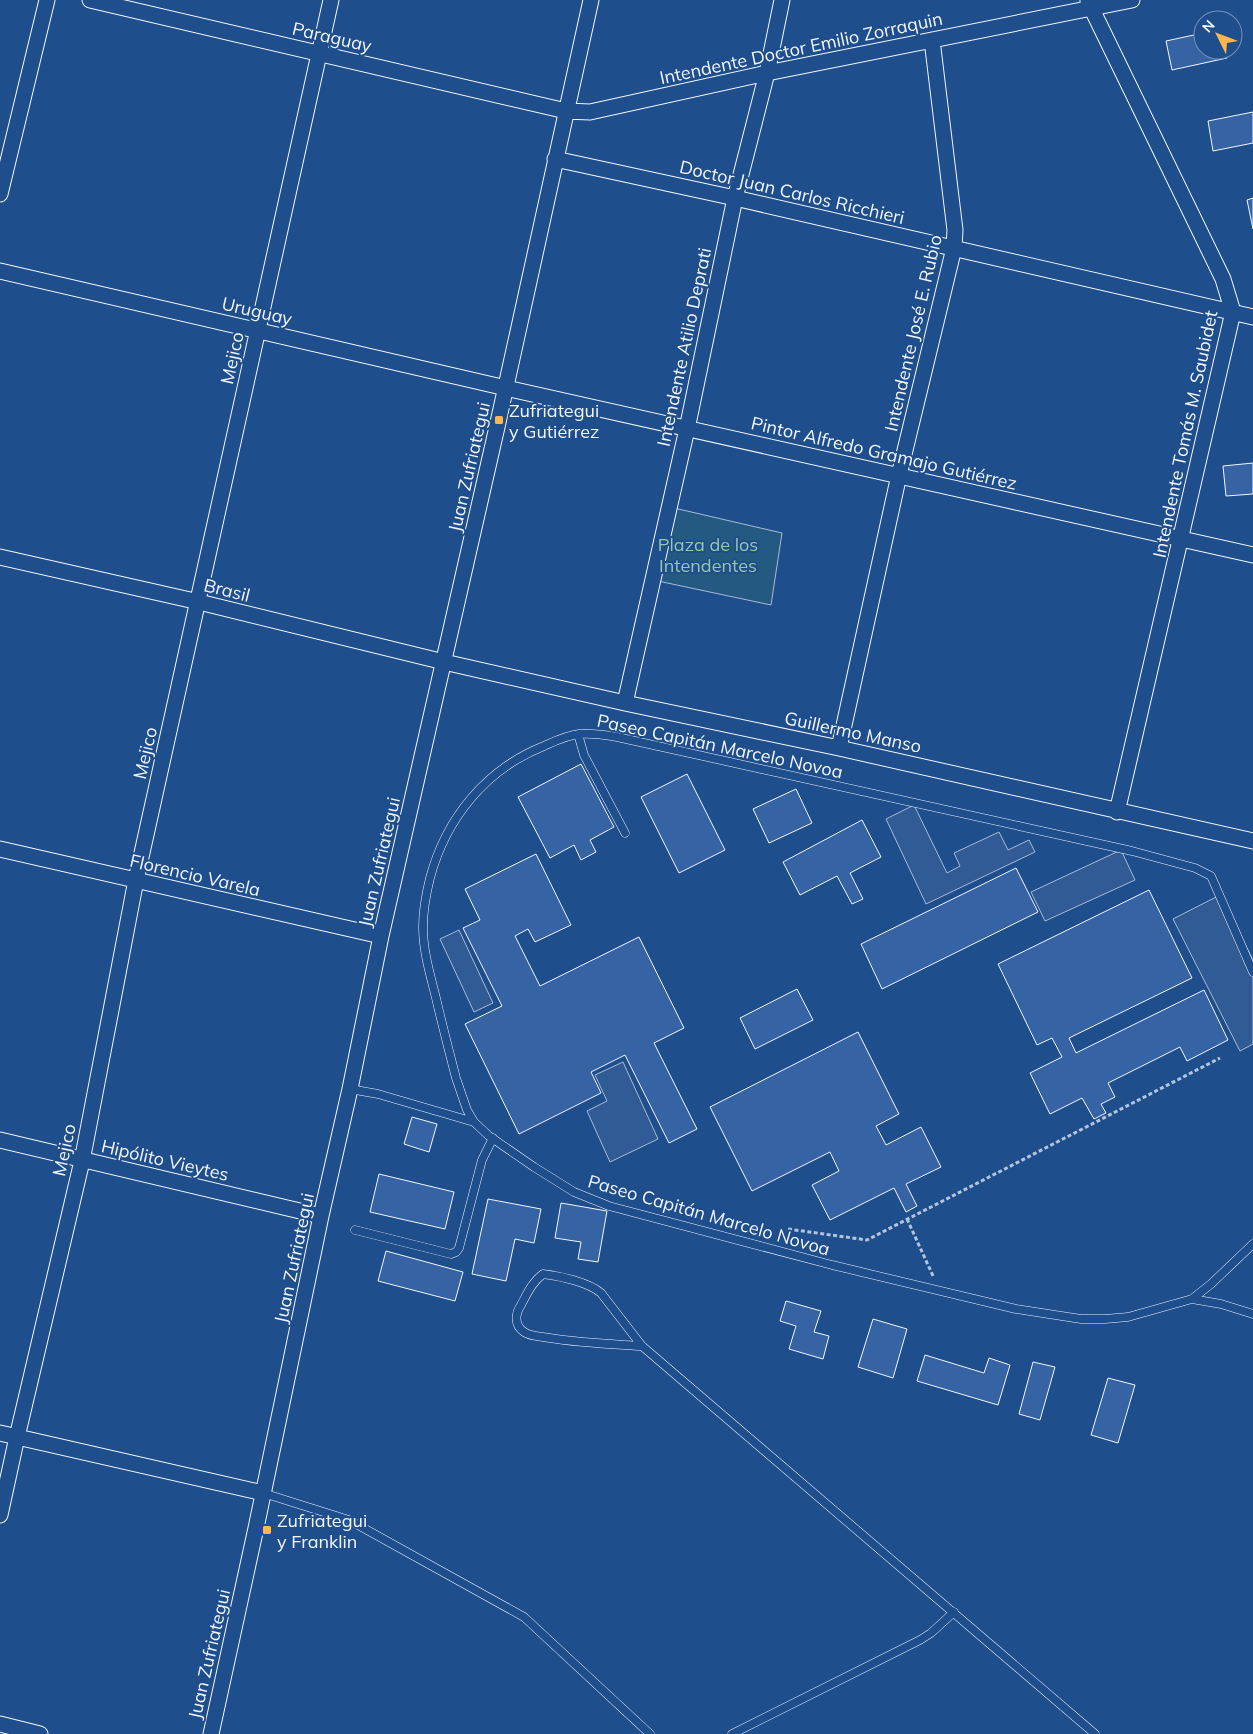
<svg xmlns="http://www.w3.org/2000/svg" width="1253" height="1734" font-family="Mulish,sans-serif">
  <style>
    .green { fill: #245a82; stroke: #a8bbd7 }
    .parking { fill: #305b95; stroke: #a8bbd7 }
    .building { fill: #3563a3; stroke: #f2f6ff }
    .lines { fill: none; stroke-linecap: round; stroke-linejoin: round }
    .service-casing { stroke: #f2f6ff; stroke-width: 9 }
    .minor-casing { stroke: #f2f6ff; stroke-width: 17 }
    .path { stroke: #b3c4dc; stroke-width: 3; stroke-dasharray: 4 2.5; stroke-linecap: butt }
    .service { stroke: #1f4e8c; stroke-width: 8 }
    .minor { stroke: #1f4e8c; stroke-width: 15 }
    .poi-dot { fill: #ffb74d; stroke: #1f4e8c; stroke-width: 2 }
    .labels { text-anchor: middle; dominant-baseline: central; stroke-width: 4; stroke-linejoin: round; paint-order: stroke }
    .street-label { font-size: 18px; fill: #f2f6ff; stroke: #1f4e8c }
    .poi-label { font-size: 18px; fill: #f2f6ff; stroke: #1f4e8c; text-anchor: start }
    .park-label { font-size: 18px; fill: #97c8a6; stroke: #1f4e8c }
  </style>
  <rect width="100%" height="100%" fill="#1f4e8c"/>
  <path class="green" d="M674,508L782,533L771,605L658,581Z"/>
  <path class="parking" d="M914,805L947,873L960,866L954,853L999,832L1008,850L1029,840L1035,852L926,904L886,819Z
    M1121,850L1135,880L1045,921L1031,892Z
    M1220,895L1253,960V1044L1240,1051L1173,919Z
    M459,930L493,1003L474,1012L440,939Z
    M623,1062L658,1139L610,1162L587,1111L607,1101L595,1075Z"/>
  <path class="building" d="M1203,33V50H1226L1227,58L1172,70L1166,41Z
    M1253,112V143L1213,151L1208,121Z
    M1253,198V229L1247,200Z
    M1253,463V494L1226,496L1223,466Z
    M581,764L614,827L590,840L596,852L581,860L574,845L550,858L518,797Z
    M687,774L725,850L679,873L641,797Z
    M796,789L812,823L769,843L753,809Z
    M862,820L881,857L850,873L863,899L852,904L837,876L800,895L783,862Z
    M536,854L571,925L535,942L528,929L515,936L540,986L639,937L684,1028L654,1043L697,1129L669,1143L625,1055L591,1072L601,1093L519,1134L465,1024L502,1006L463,928L480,920L465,889Z
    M1016,868L1038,912L882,989L861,944Z
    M1149,890L1192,978L1069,1038L1076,1053L1204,990L1228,1040L1187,1061L1180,1047L1108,1083L1115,1097L1101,1104L1106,1113L1094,1119L1082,1098L1050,1114L1030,1073L1062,1057L1052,1038L1037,1045L998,964Z
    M797,989L813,1020L755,1049L740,1018Z
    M858,1032L899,1114L876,1126L886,1145L921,1127L941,1167L906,1184L917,1206L906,1212L894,1188L830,1220L812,1185L839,1171L830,1152L752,1191L710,1107Z
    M412,1117L437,1124L429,1152L404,1144Z
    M379,1174L454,1192L445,1229L370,1212Z
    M488,1199L541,1209L534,1243L515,1239L506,1281L472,1274Z
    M561,1203L607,1211L598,1262L578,1259L581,1242L555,1238Z
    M386,1251L463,1272L455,1301L378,1281Z
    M786,1301L821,1311L814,1332L829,1336L823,1359L789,1349L796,1326L780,1321Z
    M873,1319L907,1329L893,1378L858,1367Z
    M925,1355L984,1373L989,1358L1010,1365L998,1405L917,1381Z
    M1033,1362L1055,1367L1040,1420L1019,1414Z
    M1108,1378L1135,1385L1118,1443L1091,1435Z"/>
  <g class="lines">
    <defs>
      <path id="service" d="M578,734L584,755L625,833
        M1253,972L1211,876L1195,868L1132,851L617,737C605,735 592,733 580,734C567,735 555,741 544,746C486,769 446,818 430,878C426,894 423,911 423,927C423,951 430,974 436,998C442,1024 449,1051 456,1078L467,1110L474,1122L489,1136L534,1167L574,1192L609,1206L832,1265L1016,1309L1081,1319H1105L1128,1317L1192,1299L1211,1284L1253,1244
        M350,1089L378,1094L474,1122
        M355,1230L451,1254L456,1252L459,1248L482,1160L493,1138
        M1192,1299L1221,1304L1253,1314
        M642,1346C611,1344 580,1343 550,1338C541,1336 531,1337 524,1332C514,1325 515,1314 521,1305C527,1294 532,1282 543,1274C560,1276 588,1282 601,1293L642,1346L1095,1734
        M263,1493L349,1520L524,1617L650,1734
        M732,1734L920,1640L931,1633L954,1612"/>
      <path id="minor" d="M90,0L566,111L590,112L767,73L1132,0
        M1088,1L1223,279L1233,312L1117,812
        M555,159L735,198L1253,317
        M0,194L47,0
        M0,271L506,388L1253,555
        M0,557L199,602L444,662L625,703L839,748L1253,841
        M625,703L687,429L735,198L767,73L782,0
        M839,748L899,475L954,248L955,230L932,40
        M0,849L381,936
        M0,1140L321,1216
        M0,1433L263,1493
        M0,1515L17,1437L82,1161L136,880L331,0
        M0,1724L40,1734
        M211,1734L256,1528L321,1216L350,1089L381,936L497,427L591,0"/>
    </defs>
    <use href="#service" class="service-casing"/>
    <use href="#minor" class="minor-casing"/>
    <path class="path" d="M907,1219L934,1278
      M788,1229L867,1240L1220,1058"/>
    <use href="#service" class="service"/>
    <use href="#minor" class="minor"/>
  </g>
  <g class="poi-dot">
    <rect x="494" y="415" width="10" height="10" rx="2.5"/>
    <rect x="262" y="1525" width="10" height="10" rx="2.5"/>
  </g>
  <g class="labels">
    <g class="street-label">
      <text transform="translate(332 37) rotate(13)">Paraguay</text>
      <text transform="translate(801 48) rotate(-12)">Intendente Doctor Emilio Zorraquin</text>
      <text transform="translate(792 192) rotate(13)">Doctor Juan Carlos Ricchieri</text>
      <text transform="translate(257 311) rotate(13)">Uruguay</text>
      <text transform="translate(913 333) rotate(-77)">Intendente José E. Rubio</text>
      <text transform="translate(684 347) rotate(-78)">Intendente Atilio Deprati</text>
      <text transform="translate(232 358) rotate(-78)">Mejico</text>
      <text transform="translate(1185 434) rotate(-78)">Intendente Tomás M. Saubidet</text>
      <text transform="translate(884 453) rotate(13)">Pintor Alfredo Gramajo Gutiérrez</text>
      <text transform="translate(469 467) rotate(-77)">Juan Zufriategui</text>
      <text transform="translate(227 590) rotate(14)">Brasil</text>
      <text transform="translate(853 732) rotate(12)">Guillermo Manso</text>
      <text transform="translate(720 746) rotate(12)">Paseo Capitán Marcelo Novoa</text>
      <text transform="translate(145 753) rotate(-77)">Mejico</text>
      <text transform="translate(379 862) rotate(-77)">Juan Zufriategui</text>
      <text transform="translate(195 875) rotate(13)">Florencio Varela</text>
      <text transform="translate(64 1150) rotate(-78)">Mejico</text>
      <text transform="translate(165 1160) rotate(13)">Hipólito Vieytes</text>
      <text transform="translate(709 1215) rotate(16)">Paseo Capitán Marcelo Novoa</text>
      <text transform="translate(294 1258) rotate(-78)">Juan Zufriategui</text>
      <text transform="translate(209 1654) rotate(-77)">Juan Zufriategui</text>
    </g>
    <g class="poi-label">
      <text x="509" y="410">Zufriategui<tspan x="509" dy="21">y Gutiérrez</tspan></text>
      <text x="277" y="1520">Zufriategui<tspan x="277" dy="21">y Franklin</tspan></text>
    </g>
    <g class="park-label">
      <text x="708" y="544">Plaza de los<tspan x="708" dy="21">Intendentes</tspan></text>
    </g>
  </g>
  <g transform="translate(1218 35) rotate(312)"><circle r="24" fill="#1f4e8c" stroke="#7391ba"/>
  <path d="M0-4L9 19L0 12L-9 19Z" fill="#ffb74d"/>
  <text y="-8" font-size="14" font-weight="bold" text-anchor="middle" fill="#f2f6ff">N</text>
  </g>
</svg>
